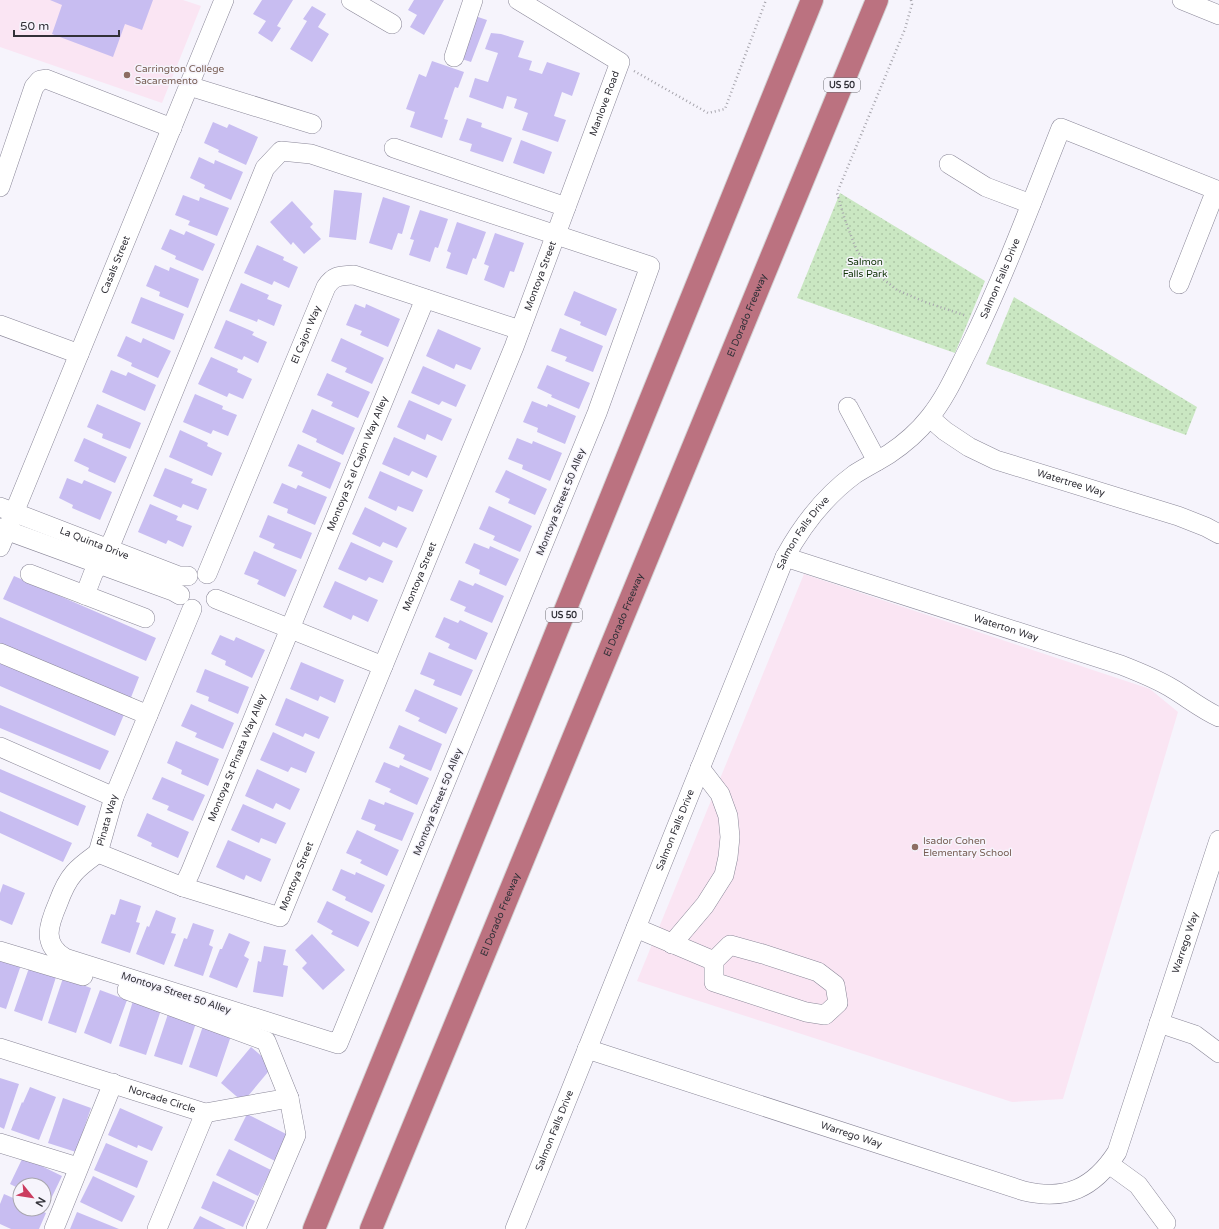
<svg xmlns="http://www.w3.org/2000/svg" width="1219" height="1229" font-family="'Varela Round',sans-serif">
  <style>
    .education { fill: #fae5f3 }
    .green { fill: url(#green-dots) }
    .building { fill: #c8bdf1 }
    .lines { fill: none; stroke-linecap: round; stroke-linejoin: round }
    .minor-casing { stroke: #8a8798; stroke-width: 20 }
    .highway-casing { stroke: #d2d2d3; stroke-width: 24 }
    .path { stroke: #a7a5ad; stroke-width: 2.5; stroke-dasharray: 1 3; stroke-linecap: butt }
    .minor { stroke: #fff; stroke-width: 19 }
    .highway { stroke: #bb7280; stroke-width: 22 }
    .education-dot { fill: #8d6e63; stroke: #f6f4fc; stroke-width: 1.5 }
    .labels { text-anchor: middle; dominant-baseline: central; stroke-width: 3; stroke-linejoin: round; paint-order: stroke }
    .shield { fill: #f6f4fc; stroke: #6d6c73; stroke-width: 1 }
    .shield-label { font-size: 9px; font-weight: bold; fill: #323138 }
    .education-label { font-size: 10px; fill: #785e54; stroke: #f6f4fc; text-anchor: start }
    .street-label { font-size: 10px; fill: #323138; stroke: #f6f4fc }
    .park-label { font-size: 10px; fill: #0f3305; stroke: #f6f4fc }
  </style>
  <defs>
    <pattern id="green-dots" width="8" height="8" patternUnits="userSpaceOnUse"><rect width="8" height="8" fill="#cae7c2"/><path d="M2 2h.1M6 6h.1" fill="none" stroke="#aec7a7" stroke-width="1.8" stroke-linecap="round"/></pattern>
  </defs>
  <rect width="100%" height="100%" fill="#f6f4fc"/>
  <path class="education" d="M0,0H183L201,6L162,103L0,47Z
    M804,574L1150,689L1178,712L1063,1099L1012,1102L637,981Z"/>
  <path class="green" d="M840,193L985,281L955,353L797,298Z
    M1014,297L1197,407L1186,435L986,364Z"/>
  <path class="building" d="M50,0H153L142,30L125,24L113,57L52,34L62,5Z
    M262,0H293L277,26L281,28L272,42L258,33L266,21L253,14Z
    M414,0H444L424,35L410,27L417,15L408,10Z
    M312,6L326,14L318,27L329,34L312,62L290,49L307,21L303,19Z
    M475,16L487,20L471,62L459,58Z
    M491,33L501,34L524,41L518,57L532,61L529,70L542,74L547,62L580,73L572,96L562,92L554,116L566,120L558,142L522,130L528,113L514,108L517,99L507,96L503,109L469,97L475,78L488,82L498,53L485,49Z
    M432,61L464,72L458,88L455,87L444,119L448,120L442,138L410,127L415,112L406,109L419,74L426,77Z
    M467,118L482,123L481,127L512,138L503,162L470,151L472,144L459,140Z
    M213,122L227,128L229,124L258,137L246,165L218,152L219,150L204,143Z
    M521,140L552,152L544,174L513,163Z
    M199,157L214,164L215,160L243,172L231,200L204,188L205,185L190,178Z
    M334,190L362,193L356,240L329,237Z
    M183,195L199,201L200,197L229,208L217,236L188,225L190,221L175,215Z
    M383,197L410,206L402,234L398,233L392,250L369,243Z
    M292,201L313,224L310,227L321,239L304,254L293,242L291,245L270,222Z
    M420,210L448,219L438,248L435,247L430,262L409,255L414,240L410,239Z
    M457,222L486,232L476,259L473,258L467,275L446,268L451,253L447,251Z
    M170,229L184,235L186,231L215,244L203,271L175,259L176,256L161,249Z
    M495,233L524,243L514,272L510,271L504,288L484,280L489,266L484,264Z
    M257,245L284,257L283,260L298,267L289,288L274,281L272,285L244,273Z
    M155,265L169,271L170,267L199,279L188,308L159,296L160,292L146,286Z
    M241,283L269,295L267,299L282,305L274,326L258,319L257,322L229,311Z
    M574,291L617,309L606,336L580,325L581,322L564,315Z
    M141,297L184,314L174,340L131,323Z
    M355,304L365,308L366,304L400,319L388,347L360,335L362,331L346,325Z
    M226,320L254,332L252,335L267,342L258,363L244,356L242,360L214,348Z
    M560,328L603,346L593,372L565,361L567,357L551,351Z
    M438,329L481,348L471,370L456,364L454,369L426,356Z
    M126,336L141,343L143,338L171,351L158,378L131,366L132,363L117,356Z
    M341,338L384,358L372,384L345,372L347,368L331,361Z
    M211,357L238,369L237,372L252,379L243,399L229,393L227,397L198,384Z
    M547,365L590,383L579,409L551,397L552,395L537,388Z
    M423,366L466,385L456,407L442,401L439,405L411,393Z
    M111,370L126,376L128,372L156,385L145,411L102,392Z
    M327,373L370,392L358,418L331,406L333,402L317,395Z
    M195,394L223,406L222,409L237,415L228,436L213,430L211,434L183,422Z
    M409,400L452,419L442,441L427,434L425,440L397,427Z
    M532,401L547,407L548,404L576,416L565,444L537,432L538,428L523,422Z
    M97,404L141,423L130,449L102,438L103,434L87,427Z
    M312,409L355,428L343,455L316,442L317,439L302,432Z
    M180,430L208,443L207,446L222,453L212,476L169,457Z
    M394,437L437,456L427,478L412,471L409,476L382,464Z
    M84,438L127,457L115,483L88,471L89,468L74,461Z
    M517,438L532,444L533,441L562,453L550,481L522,469L523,465L508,459Z
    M298,444L341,463L330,489L301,476L303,472L288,466Z
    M165,468L193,479L191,483L207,489L198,510L183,504L181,508L153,496Z
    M506,470L547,489L535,515L508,503L510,499L495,492Z
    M380,471L423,490L413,512L398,506L396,511L368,498Z
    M67,478L82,484L84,480L112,492L100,520L72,508L73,505L59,498Z
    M282,483L296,489L298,485L327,497L315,525L287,513L288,509L273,503Z
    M150,504L178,516L176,520L192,526L183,547L168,540L166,544L138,532Z
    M489,506L532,526L520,552L493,540L495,536L479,529Z
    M365,507L407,528L397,548L383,542L380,547L352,534Z
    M268,515L312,533L301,559L273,548L275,544L259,537Z
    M351,542L393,561L383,583L369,577L366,581L338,569Z
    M474,543L489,549L490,546L519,559L506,586L479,574L480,570L465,563Z
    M254,551L297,570L285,597L257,584L259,580L244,574Z
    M14,576L156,638L146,661L3,599Z
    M459,580L473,586L475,583L504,596L492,623L464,611L466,607L450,600Z
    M335,581L378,600L368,622L353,615L351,620L323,607Z
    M0,617L139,677L130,700L0,645Z
    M444,617L458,623L460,620L488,633L476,660L448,648L450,644L435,637Z
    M220,635L234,641L236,637L265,650L252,678L225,665L226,661L211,654Z
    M429,652L473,670L461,696L433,685L435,680L420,674Z
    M0,658L125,712L115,736L0,686Z
    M301,662L344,680L335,703L320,696L318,701L290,689Z
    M205,669L249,687L238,714L208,701L209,697L196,692Z
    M415,689L458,708L446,734L418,721L420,718L405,711Z
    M286,698L329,717L319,739L305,733L303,737L275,725Z
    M191,704L234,723L223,749L195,737L197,733L181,726Z
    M0,705L109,751L100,770L0,728Z
    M399,725L442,744L431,771L403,759L405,755L389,748Z
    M273,732L315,752L306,773L291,767L288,772L260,760Z
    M176,741L219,759L208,786L181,774L182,770L167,763Z
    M384,762L399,768L400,765L429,778L417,805L389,792L391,789L375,782Z
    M0,769L86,806L78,826L0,792Z
    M257,769L300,789L290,810L276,803L273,809L245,796Z
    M162,777L205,795L193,821L167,810L169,806L152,799Z
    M369,799L384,805L385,802L414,813L402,841L374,830L376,825L361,819Z
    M243,804L286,823L276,844L261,838L259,843L231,830Z
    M0,811L72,843L63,862L0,833Z
    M147,813L189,832L178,858L151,846L152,843L137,836Z
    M357,830L399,850L387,876L360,863L362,860L346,853Z
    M228,840L271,859L261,882L246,875L244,880L216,867Z
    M341,869L355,875L356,872L385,885L372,913L345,900L346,897L332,890Z
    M3,884L25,893L12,925L0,920V893Z
    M120,899L141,906L136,922L140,923L130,953L101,943L111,914L115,915Z
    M327,901L370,922L358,947L331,934L333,931L317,922Z
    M156,910L176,918L171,933L176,934L164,965L136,954L147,926L149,927Z
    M193,923L214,930L209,945L213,947L203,976L174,966L184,938L187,939Z
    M229,933L250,942L244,956L249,959L237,988L209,977L220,949H222Z
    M312,934L345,970L323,990L302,968L307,963L295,950Z
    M264,946L286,950L283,965L288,966L283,997L253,992L258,961L261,962Z
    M0,958L21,965L6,1009L0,1007Z
    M29,968L56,977L42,1021L14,1011Z
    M63,978L91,988L76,1033L48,1023Z
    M100,990L127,1000L111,1044L84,1033Z
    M133,1001L161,1010L146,1055L119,1046Z
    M169,1011L197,1020L182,1065L154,1056Z
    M204,1023L232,1033L217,1077L189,1067Z
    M251,1047L273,1066L243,1102L221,1083Z
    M0,1078L19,1084L4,1129L0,1127Z
    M30,1087L56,1097L39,1140L11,1130L22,1102L23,1103Z
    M63,1098L91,1108L76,1152L48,1143Z
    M120,1108L163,1127L152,1151L138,1145L137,1148L108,1135Z
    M247,1114L288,1135L275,1161L234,1140Z
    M106,1143L148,1161L137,1188L94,1170Z
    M229,1149L271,1170L258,1196L216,1175Z
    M23,1157L62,1176L49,1203L44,1201V1185H20V1189L10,1184Z
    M93,1176L135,1196L122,1222L80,1202Z
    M213,1181L255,1201L243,1227L201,1208Z
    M4,1194L20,1201V1209H37L46,1213L39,1229H11L0,1224V1204Z
    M77,1212L119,1229H70Z
    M200,1216L226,1229H193Z"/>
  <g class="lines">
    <defs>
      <g id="minor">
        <path d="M351,0L392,24"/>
        <path d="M1182,0L1219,15"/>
        <path d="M454,57L473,0"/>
        <path d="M189,86L312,124"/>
        <path d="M394,148L566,207"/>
        <path d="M949,164L986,187L1031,204"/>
        <path d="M0,187L34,87L40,80L46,79L172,128"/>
        <path d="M1179,284L1216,190"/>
        <path d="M0,325L79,354"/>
        <path d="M848,407L877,461"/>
        <path id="s1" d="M930,418L945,431L969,447L996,460L1178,516L1206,527L1219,534"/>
        <path id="s2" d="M0,507L179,576H188"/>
        <path d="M0,528L173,591L180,595"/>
        <path id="s3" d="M0,547L224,0"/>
        <path id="s4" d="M785,557L1121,665C1139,672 1157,679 1173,689C1188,698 1203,710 1219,717"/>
        <path d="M30,574L145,618"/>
        <path id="s5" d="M207,574L326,287C334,275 340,276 354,275L520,330"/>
        <path d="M85,595L93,574L113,539L265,168L281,151L311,154L650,266L597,413L338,1044L65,958C41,944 49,924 58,903C62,892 66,882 74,873C81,865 90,859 98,853"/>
        <path d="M216,599L383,666"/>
        <path d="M0,653L148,715"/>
        <path d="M0,747L114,797"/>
        <path id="s6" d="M98,853L183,887L280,917L514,347L620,62L518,0"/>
        <path id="s7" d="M98,853L114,797L192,609"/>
        <path id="s8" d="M183,887L190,873L425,299"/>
        <path d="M636,928L714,961"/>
        <path d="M672,944L705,905L724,875L728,857L730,837L728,816L720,794L700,768"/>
        <path d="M730,945L763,954L818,972L835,985L838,1003L825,1015L806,1012L714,982V961Z"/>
        <path d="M0,951L83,976"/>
        <path d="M127,990L266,1041L289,1098L205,1113"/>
        <path d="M1159,1023L1195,1035L1219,1053"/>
        <path id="s9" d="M0,1048L205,1113L157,1229"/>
        <path id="s10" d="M587,1049L1024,1191C1066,1201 1094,1188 1117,1152L1219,840"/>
        <path d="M0,1143L78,1167"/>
        <path d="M1109,1164L1138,1185L1166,1223"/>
        <path d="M54,1229L113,1083"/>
        <path d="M256,1229L296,1135L289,1098"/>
        <path id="s11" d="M515,1229L785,557C803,524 825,496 855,474C866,467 878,461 889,454C904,444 918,432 929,418C947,396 958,369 971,344C1005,274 1032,201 1061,128L1219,191"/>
      </g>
      <g id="highway">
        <path d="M314,1229L418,974L812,0"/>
        <path id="s12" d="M371,1229L877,0"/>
      </g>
    </defs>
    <use href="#minor" class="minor-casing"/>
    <use href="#highway" class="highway-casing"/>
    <path class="path" d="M911,0L912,4L905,29L837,193L845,220L857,251L873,271L897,290L925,302L967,316
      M634,71L708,113L725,109L766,0"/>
    <use href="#minor" class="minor"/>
    <use href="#highway" class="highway"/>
  </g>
  <g class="education-dot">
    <circle cx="127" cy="75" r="4"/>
    <circle cx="915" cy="847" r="4"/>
  </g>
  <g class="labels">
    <g class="shield">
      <rect x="824" y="78" width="36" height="14" rx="3"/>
      <rect x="546" y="608" width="36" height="14" rx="3"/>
    </g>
    <g class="shield-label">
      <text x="842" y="85">US 50</text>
      <text x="564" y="615">US 50</text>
    </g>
    <g class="education-label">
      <text x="135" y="69">Carrington College<tspan x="135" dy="12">Sacaremento</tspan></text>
      <text x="923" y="841">Isador Cohen<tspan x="923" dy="12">Elementary School</tspan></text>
    </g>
    <g class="street-label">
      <text stroke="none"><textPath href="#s6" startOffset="1069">Manlove Road</textPath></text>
      <text stroke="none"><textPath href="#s3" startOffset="305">Casals Street</textPath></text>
      <text stroke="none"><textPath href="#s6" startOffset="885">Montoya Street</textPath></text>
      <text stroke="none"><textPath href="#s11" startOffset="1084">Salmon Falls Drive</textPath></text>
      <text stroke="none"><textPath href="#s12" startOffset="988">El Dorado Freeway</textPath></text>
      <text stroke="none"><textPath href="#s5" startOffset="259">El Cajon Way</textPath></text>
      <text stroke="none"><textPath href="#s8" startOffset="458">Montoya St el Cajon Way Alley</textPath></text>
      <text stroke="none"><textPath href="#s1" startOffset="157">Watertree Way</textPath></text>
      <text transform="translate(561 502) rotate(-68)">Montoya Street 50 Alley</text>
      <text stroke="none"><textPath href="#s11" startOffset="754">Salmon Falls Drive</textPath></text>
      <text stroke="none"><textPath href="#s2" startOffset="101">La Quinta Drive</textPath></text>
      <text stroke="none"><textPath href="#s6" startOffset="561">Montoya Street</textPath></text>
      <text stroke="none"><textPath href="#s12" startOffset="664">El Dorado Freeway</textPath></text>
      <text stroke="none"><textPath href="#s4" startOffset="232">Waterton Way</textPath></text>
      <text stroke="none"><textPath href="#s8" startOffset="140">Montoya St Pinata Way Alley</textPath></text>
      <text transform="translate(438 802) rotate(-68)">Montoya Street 50 Alley</text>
      <text stroke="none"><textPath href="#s7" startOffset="34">Pinata Way</textPath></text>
      <text stroke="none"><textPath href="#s11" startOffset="430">Salmon Falls Drive</textPath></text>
      <text stroke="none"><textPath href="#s6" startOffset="237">Montoya Street</textPath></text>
      <text stroke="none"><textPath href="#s12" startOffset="340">El Dorado Freeway</textPath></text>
      <text stroke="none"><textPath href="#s10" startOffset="789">Warrego Way</textPath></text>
      <text transform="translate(176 993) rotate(18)">Montoya Street 50 Alley</text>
      <text stroke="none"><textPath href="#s9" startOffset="170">Norcade Circle</textPath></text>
      <text stroke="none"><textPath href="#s11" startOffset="106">Salmon Falls Drive</textPath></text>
      <text stroke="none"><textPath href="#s10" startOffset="278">Warrego Way</textPath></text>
    </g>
    <g class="park-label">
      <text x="865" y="262">Salmon<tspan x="865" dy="12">Falls Park</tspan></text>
    </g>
  </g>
  <g transform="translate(32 1197) rotate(120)"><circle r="19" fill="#f6f4fc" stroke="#a8a6ae"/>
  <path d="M0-3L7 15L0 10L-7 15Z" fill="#cb3c5f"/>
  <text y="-6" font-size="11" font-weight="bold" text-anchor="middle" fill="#323138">N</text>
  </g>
  <path d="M14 30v6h105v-6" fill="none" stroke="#323138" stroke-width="2"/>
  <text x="20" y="30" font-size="12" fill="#323138" stroke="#f6f4fc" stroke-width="3" paint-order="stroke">50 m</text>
</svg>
